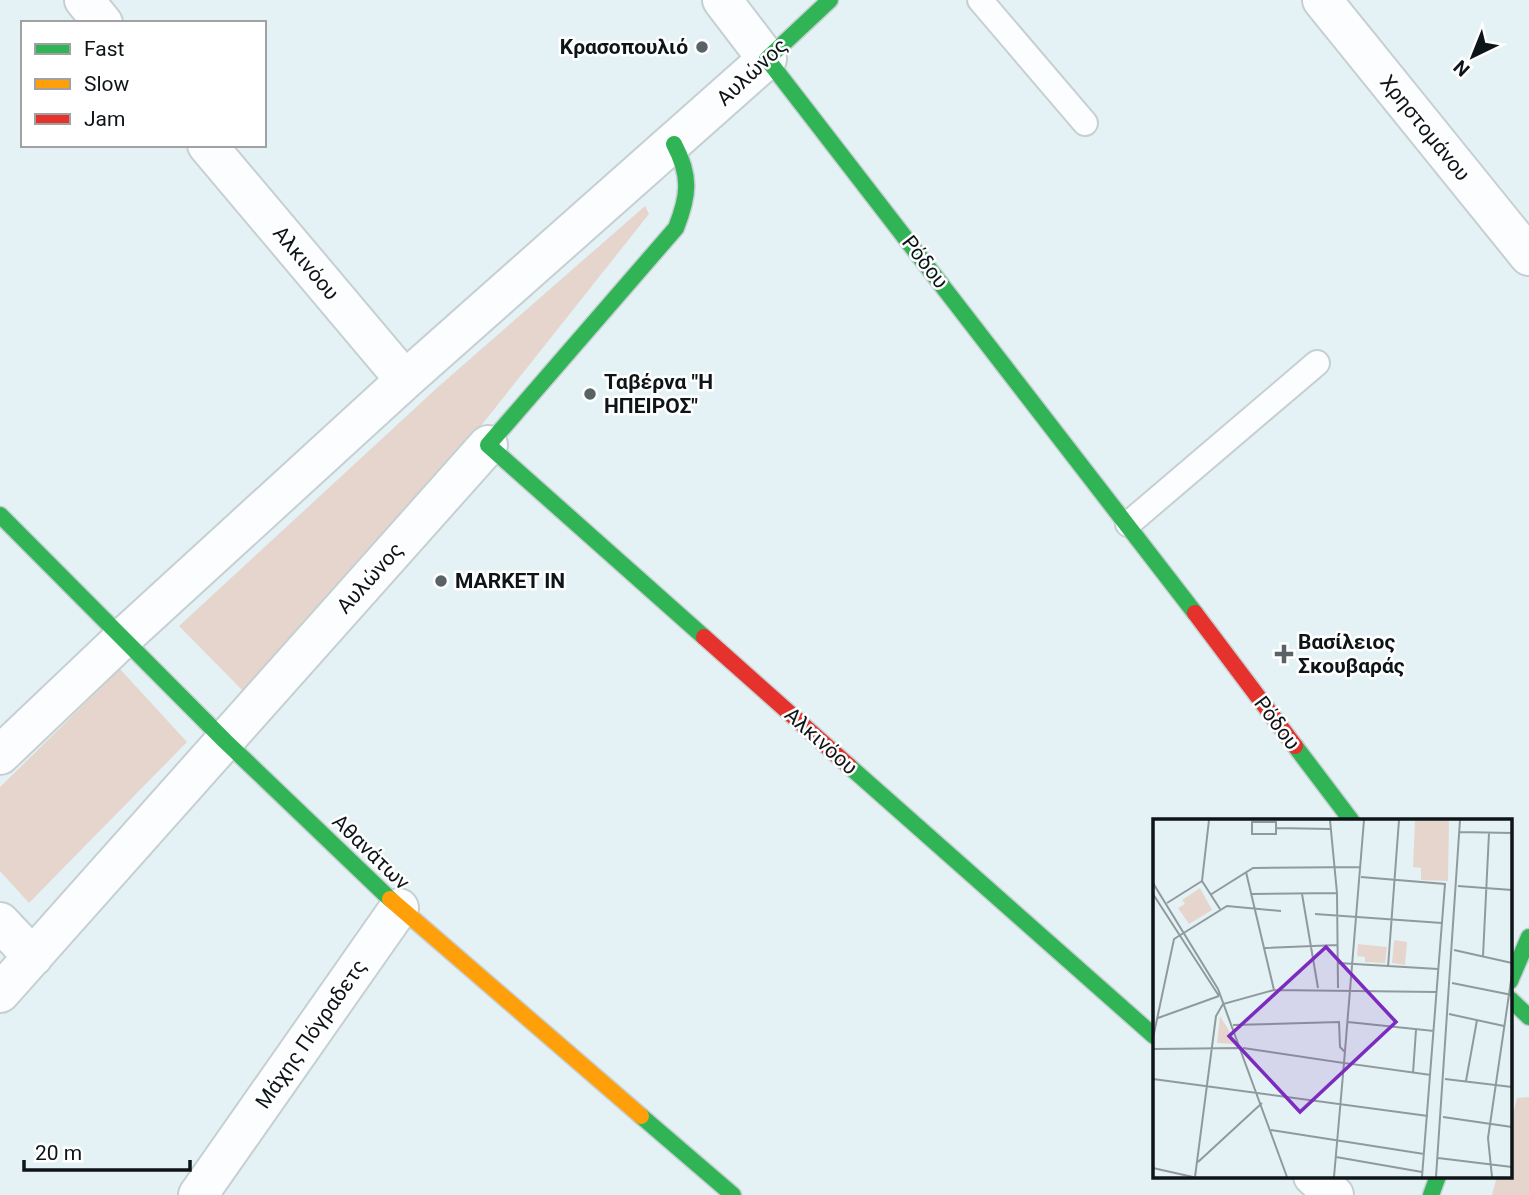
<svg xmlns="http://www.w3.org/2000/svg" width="1529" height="1195" font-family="Roboto,sans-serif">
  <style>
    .green { fill: #e5d5cd }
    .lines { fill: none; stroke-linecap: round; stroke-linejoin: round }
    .lane-casing { stroke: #c6cfd2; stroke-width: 28 }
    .street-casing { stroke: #c6cfd2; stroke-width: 42 }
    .fast-casing { stroke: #c6cfd2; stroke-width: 19 }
    .slow-casing { stroke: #c6cfd2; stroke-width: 19 }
    .jam-casing { stroke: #c6cfd2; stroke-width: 19 }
    .lane { stroke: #fbfdfe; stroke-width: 24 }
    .street { stroke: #fbfdfe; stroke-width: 38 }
    .fast { stroke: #30b455; stroke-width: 16 }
    .slow { stroke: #ff9f0a; stroke-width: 16 }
    .jam { stroke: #e5322d; stroke-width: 16 }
    .poi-dot { fill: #596265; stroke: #fff; stroke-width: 2.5 }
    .labels { text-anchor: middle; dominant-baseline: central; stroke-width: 5; stroke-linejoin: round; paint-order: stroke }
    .poi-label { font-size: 21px; font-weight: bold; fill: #0e1518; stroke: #fff; text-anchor: start }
    .street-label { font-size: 21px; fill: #0e1518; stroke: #fff }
    .inset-road { fill: none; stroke: #8f9a9d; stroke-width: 2 }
    .view { fill: #7b2cbf; fill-opacity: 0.15; stroke: #7b2cbf; stroke-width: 3.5 }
    .inset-edge { fill: none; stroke: #0e1518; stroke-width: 3.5 }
  </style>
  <rect width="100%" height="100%" fill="#e5f2f5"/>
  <path class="green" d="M645,206L649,214L480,427L246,694L179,626L438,387Z
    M120,669L187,742L29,903L0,871V787Z
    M1529,1097V1195H1492L1497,1176H1510V1126L1517,1098Z"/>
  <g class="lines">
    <defs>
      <path id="lane" d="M980,0L1085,123
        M1128,524L1317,363"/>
      <path id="street" d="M84,0L103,23
        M1322,0L1529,256
        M207,145L405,380
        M0,755L123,638L405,380L767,59L722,0
        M0,922L33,957
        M0,993L488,445
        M1313,1176L1334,1195
        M198,1195L399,908"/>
      <path id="fast" d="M830,0L767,59L1195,613
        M674,144C691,176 689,195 676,228L488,445L704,637
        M0,515L225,741L390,899
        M1295,746L1351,820
        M849,766L1154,1036
        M1510,981L1529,937
        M1510,999L1529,1017
        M641,1116L733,1195
        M1431,1195L1438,1176"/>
      <path id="slow" d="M390,899L641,1116"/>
      <path id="jam" d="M1195,613L1295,746
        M704,637L849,766"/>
    </defs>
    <use href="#lane" class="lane-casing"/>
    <use href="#street" class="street-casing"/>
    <use href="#fast" class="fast-casing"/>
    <use href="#slow" class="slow-casing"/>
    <use href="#jam" class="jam-casing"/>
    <use href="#lane" class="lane"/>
    <use href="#street" class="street"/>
    <use href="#fast" class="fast"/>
    <use href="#slow" class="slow"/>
    <use href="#jam" class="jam"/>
  </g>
  <g class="poi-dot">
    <circle cx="702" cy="47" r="7"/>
    <circle cx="590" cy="394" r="7"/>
    <circle cx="441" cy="581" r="7"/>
    <path d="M1280.5 643.5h7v7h7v7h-7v7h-7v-7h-7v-7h7z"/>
  </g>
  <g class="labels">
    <g class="poi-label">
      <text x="688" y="47" text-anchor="end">Κρασοπουλιό</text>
      <text x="604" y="382">Ταβέρνα "Η<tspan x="604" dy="24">ΗΠΕΙΡΟΣ"</tspan></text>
      <text x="455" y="581">MARKET IN</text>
      <text x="1298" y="642">Βασίλειος<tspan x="1298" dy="24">Σκουβαράς</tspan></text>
    </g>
    <g class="street-label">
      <text transform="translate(752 72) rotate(-43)">Αυλώνος</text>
      <text transform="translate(1425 128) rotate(51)">Χρηστομάνου</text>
      <text transform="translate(925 262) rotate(52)">Ρόδου</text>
      <text transform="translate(306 263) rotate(50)">Αλκινόου</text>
      <text transform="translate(370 578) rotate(-48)">Αυλώνος</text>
      <text transform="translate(1277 723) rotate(53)">Ρόδου</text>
      <text transform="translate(821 741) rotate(42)">Αλκινόου</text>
      <text transform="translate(371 852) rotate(44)">Αθανάτων</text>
      <text transform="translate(311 1034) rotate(-55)">Μάχης Πόγραδετς</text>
    </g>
  </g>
  <g transform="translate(1153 819)">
    <rect width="359" height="359" fill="#e5f2f5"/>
    <path d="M262,1H296L295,62L268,61V49L260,48ZM47,69L59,91L36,105L25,89L32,85L29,81ZM241,121L254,123L252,146L239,144ZM205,125L234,128L232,144L212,143V138L204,137ZM67,197L83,223L81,225L64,224Z" fill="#e5d5cd"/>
    <path class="inset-road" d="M56,1L49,62L67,90M177,1L184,74L185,169M211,1L191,244L278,256M99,3H123V15H99ZM123,9L178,10M307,13L359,14M93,53L121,171M208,58L292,65L269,358M0,64L65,170L134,358M305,67L359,71M0,75L66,177M99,75L184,74M149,75L165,169M57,76L100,49L208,48M14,84L49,62M162,95L289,104M112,129L185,126M301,131L359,144M330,137L336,14M185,144L285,150M235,148L246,1M299,164L359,176M296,195L351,207M5,199L66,177M195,203L281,212M80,206L186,203L187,228L192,233M0,219L21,120L74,87L128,92M90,229L191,244L181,358M0,230L88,229M260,254L263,211M0,260L275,297M292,260L359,268M313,262L324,201M290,298L359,308M118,311L271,335M183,338L269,353M285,339L359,348M45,343L109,284M0,349L40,358M42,358L63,197L70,185L121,171L284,173M283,358L307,1M339,358L335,319L359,155"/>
    <path class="view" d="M173,128L243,203L147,293L76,217Z"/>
    <rect width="359" height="359" class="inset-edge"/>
  </g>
  <rect x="21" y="21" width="245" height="126" fill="#ffffff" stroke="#9fa1a3" stroke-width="2"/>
  <rect x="35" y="44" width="35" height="10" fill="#30b455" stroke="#9fa1a3" stroke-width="2"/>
  <text x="84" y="56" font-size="21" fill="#0e1518">Fast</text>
  <rect x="35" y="79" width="35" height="10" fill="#ff9f0a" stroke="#9fa1a3" stroke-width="2"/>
  <text x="84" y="91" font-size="21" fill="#0e1518">Slow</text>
  <rect x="35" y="114" width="35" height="10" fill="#e5322d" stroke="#9fa1a3" stroke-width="2"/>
  <text x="84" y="126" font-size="21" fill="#0e1518">Jam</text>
  <g transform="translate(1473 56) rotate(223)" stroke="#ffffff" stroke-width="5" paint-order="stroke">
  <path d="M0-5L12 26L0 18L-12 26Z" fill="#0e1518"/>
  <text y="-10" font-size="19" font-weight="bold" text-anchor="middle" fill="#0e1518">N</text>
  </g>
  <path d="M24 1160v10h166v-10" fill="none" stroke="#0e1518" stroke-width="3.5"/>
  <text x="35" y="1160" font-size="21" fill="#0e1518" stroke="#ffffff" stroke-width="5" paint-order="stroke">20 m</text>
</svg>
